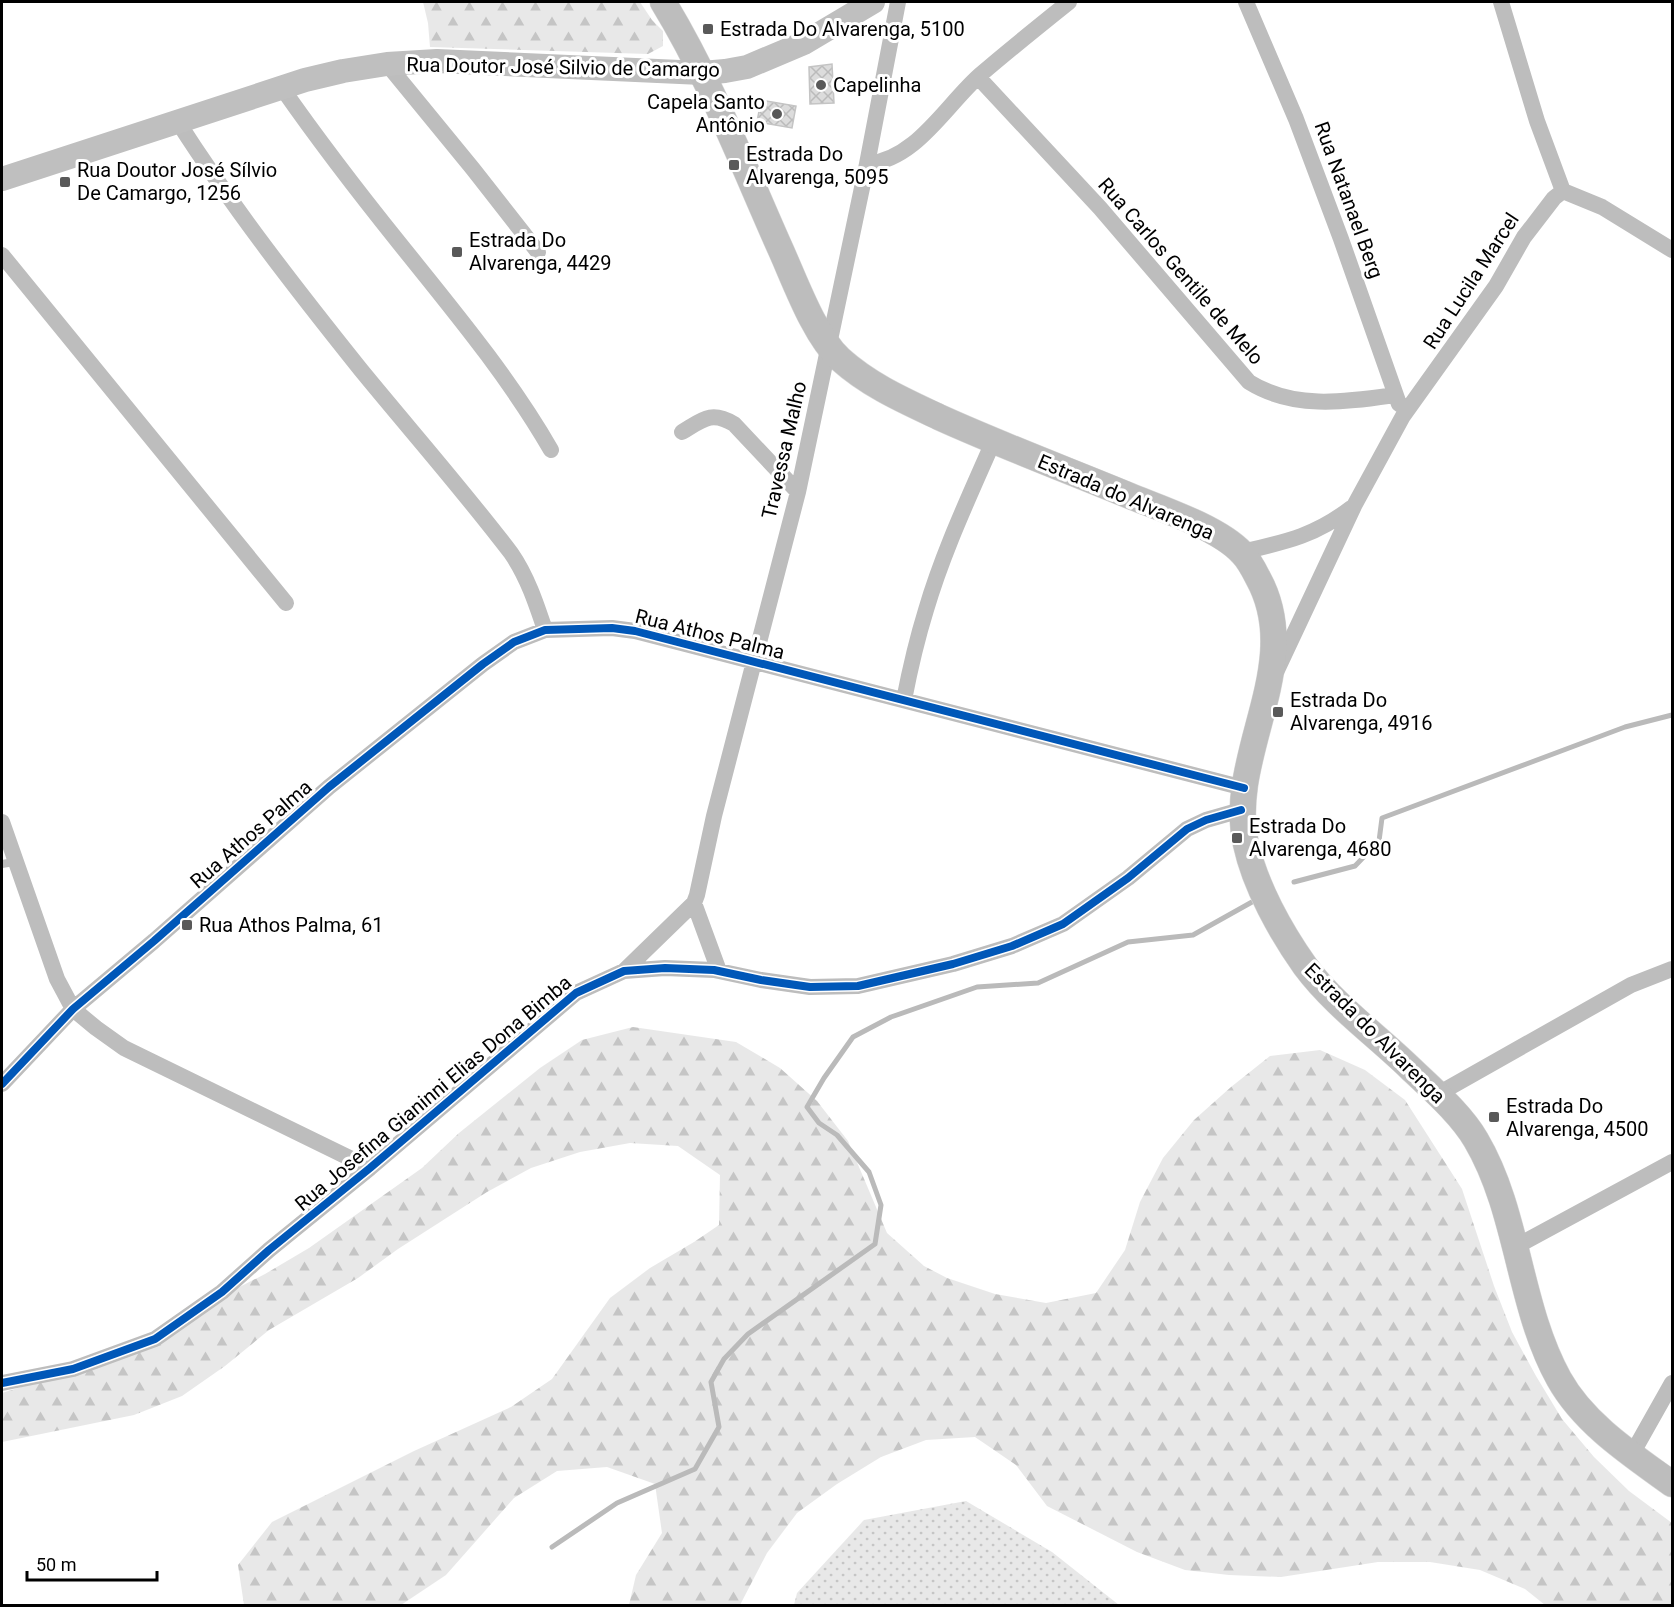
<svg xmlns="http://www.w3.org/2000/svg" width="1674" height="1607" font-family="Roboto,sans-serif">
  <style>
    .grass { fill: url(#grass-dots) }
    .forest { fill: url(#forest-firs) }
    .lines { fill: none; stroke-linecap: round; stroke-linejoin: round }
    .stream { stroke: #bababa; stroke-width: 5 }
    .building { fill: url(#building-cross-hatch); stroke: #c4c4c4; stroke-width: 1.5 }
    .primary-casing { stroke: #dbdbdb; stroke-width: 27 }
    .lane { stroke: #bdbdbd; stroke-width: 8 }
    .street { stroke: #bdbdbd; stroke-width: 16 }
    .secondary { stroke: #bfbfbf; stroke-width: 24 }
    .primary { stroke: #bdbdbd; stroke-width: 26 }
    .cycleway-casing { stroke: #fff; stroke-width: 11 }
    .cycleway { stroke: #0057b8; stroke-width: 8 }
    .poi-dot { fill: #595959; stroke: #fff; stroke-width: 2 }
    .labels { text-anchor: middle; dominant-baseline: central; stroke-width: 6; stroke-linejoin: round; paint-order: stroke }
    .poi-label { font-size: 20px; fill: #000; stroke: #fff; text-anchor: start }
    .street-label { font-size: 20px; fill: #000; stroke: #fff }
  </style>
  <defs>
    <pattern id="grass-dots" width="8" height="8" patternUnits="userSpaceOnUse" patternTransform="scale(1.5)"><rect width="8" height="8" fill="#e8e8e8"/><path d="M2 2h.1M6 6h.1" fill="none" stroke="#c5c5c5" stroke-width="1.8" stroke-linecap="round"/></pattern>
    <pattern id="forest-firs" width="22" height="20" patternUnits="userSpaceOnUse" patternTransform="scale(1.5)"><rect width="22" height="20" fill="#e8e8e8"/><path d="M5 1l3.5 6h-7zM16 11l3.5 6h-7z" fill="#c5c5c5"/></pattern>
    <pattern id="building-cross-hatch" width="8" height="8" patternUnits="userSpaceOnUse" patternTransform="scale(1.5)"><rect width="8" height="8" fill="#dcdcdc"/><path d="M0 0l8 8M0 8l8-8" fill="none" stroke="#bbb"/></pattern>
  </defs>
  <rect width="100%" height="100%" fill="#fff"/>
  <path class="grass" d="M966,1501L1052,1552L1119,1605H794L797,1593L864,1520Z"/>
  <path class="forest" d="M423,2H640L652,20L663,31V46L648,54L430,47L428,23Z
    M633,1027L736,1042L780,1068L817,1101L848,1141L887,1233L924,1266L947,1278L995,1294L1046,1303L1096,1293L1125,1250L1140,1202L1163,1158L1194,1120L1231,1087L1270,1056L1320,1050L1365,1070L1405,1100L1462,1189L1494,1286L1512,1332L1536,1376L1562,1419L1594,1457L1629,1491L1672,1523V1605H1545L1525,1589L1480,1570L1430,1562H1378L1281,1577L1229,1575L1185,1570L1137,1552L1047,1506L1016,1465L975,1437L926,1440L881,1457L837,1484L797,1513L767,1553L740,1605H629L636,1575L662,1533L655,1484L607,1467L557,1471L514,1498L446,1575L401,1605H244L238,1565L272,1522L414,1451L511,1407L552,1379L610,1298L650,1268L694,1242L719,1225L720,1175L678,1146L630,1143L580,1152L531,1168L487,1192L398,1249L358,1278L269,1330L225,1366L182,1396L134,1415L2,1442V1393L82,1368L265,1274L309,1248L422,1168L459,1133L540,1068L582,1040Z"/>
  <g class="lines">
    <path class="stream" d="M1294,882L1355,866L1379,841L1382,818L1625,727L1672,715
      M552,1547L617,1503L695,1469L719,1427L711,1382L724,1359L748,1334L875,1244L881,1205L869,1172L837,1135L819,1123L807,1107L824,1078L853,1037L891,1017L977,987L1038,983L1128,942L1193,935L1252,902"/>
  </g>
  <path class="building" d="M832,64L834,103L810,104L809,67Z
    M761,100L796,106L792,128L757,122Z"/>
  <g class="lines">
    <defs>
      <path id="primary" d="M663,2C710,79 743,165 780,248C795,281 814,335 840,359C870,386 905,401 941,418C1003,446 1067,470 1130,496C1162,509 1219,528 1242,553C1248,559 1254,570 1258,578C1306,665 1226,755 1246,844C1255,886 1281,932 1305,966C1334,1005 1376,1035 1410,1068C1432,1089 1461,1114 1476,1140C1519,1213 1518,1305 1559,1379C1584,1424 1632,1455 1672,1484"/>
    </defs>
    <use href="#primary" class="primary-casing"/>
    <path class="lane" d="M2,864L14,862"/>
    <path class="street" d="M1246,2L1296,119L1341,239L1399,404
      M1501,2L1537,121L1563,191
      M387,64L473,169L538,252
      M978,77L1100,208L1249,382C1294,410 1345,402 1395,395
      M282,88C319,141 359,193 400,244C453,310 509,377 551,450
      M178,122C233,208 297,290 361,370C411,431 463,490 511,553C527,576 536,603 545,630
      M867,164C916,160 946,105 980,75C1009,50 1039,26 1069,2
      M2,255L286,603
      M682,432C702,420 711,410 734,424L798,492
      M1242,552C1285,542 1315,536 1351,508
      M1277,670L1354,506L1403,416L1496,286L1524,237L1554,198L1563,191L1602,207L1672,250
      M904,700C910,669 917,639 926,610C943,552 969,497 993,442
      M2,822L57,979L73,1009L96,1028L124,1048L370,1168
      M694,903L719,971
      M624,971L694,903L697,895L714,816L798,492L867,164L898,2
      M2,1084L73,1009L154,941L329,787L483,664L514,642L545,630L612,628L635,631L1244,788
      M1438,1094L1631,985L1672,969
      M1515,1247L1672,1162
      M2,1383L73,1369L155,1339L222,1292L269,1250L370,1168L576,993L624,971L665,968L714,970L761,980L810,987L858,986L953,964L1012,946L1063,924L1128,878L1187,829L1206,820L1241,810
      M1632,1454L1672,1383"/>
    <path class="secondary" d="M2,179L305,80L343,71L387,64L437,61L702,73L725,71L747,67L804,43L873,2"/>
    <use href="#primary" class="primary"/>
    <defs>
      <path id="cycleway" d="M2,1084L73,1009L154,941L329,787L483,664L514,642L545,630L612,628L635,631L1244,788
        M2,1383L73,1369L155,1339L222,1292L269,1250L370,1168L576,993L624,971L665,968L714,970L761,980L810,987L858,986L953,964L1012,946L1063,924L1128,878L1187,829L1206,820L1241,810"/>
    </defs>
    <use href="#cycleway" class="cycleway-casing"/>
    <use href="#cycleway" class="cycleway"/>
  </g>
  <g class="poi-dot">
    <rect x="702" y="23" width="12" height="12" rx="3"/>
    <circle cx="821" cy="85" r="6"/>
    <circle cx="777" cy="114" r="6"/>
    <rect x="728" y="159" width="12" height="12" rx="3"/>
    <rect x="59" y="176" width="12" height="12" rx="3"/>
    <rect x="451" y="246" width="12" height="12" rx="3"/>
    <rect x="1272" y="706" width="12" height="12" rx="3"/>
    <rect x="1231" y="832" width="12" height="12" rx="3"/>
    <rect x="181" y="919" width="12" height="12" rx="3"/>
    <rect x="1488" y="1111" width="12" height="12" rx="3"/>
  </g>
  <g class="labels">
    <g class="poi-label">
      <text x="720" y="29">Estrada Do Alvarenga, 5100</text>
      <text x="833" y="85">Capelinha</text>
      <text x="765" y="102" text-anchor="end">Capela Santo<tspan x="765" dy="23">Antônio</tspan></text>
      <text x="746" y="154">Estrada Do<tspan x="746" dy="23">Alvarenga, 5095</tspan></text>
      <text x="77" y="170">Rua Doutor José Sílvio<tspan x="77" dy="23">De Camargo, 1256</tspan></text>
      <text x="469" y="240">Estrada Do<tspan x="469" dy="23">Alvarenga, 4429</tspan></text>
      <text x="1290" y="700">Estrada Do<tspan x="1290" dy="23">Alvarenga, 4916</tspan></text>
      <text x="1249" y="826">Estrada Do<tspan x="1249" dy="23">Alvarenga, 4680</tspan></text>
      <text x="199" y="925">Rua Athos Palma, 61</text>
      <text x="1506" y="1106">Estrada Do<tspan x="1506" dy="23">Alvarenga, 4500</tspan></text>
    </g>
    <g class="street-label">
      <text transform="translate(563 67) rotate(1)">Rua Doutor José Silvio de Camargo</text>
      <text transform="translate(1349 200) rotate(70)">Rua Natanael Berg</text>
      <text transform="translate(1181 271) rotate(49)">Rua Carlos Gentile de Melo</text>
      <text transform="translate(1471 281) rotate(-57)">Rua Lucila Marcel</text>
      <text transform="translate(784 450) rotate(-77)">Travessa Malho</text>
      <text transform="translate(1126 497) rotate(23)">Estrada do Alvarenga</text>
      <text transform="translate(710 634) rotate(14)">Rua Athos Palma</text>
      <text transform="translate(251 834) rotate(-41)">Rua Athos Palma</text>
      <text transform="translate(1375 1033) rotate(45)">Estrada do Alvarenga</text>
      <text transform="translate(433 1093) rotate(-40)">Rua Josefina Gianinni Elias Dona Bimba</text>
    </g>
  </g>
  <rect width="1674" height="1607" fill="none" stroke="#000000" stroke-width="6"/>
  <path d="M27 1571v9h130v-9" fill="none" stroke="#000000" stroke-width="3"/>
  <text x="36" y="1571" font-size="18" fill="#000000" stroke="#ffffff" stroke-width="4.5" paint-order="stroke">50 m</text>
</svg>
